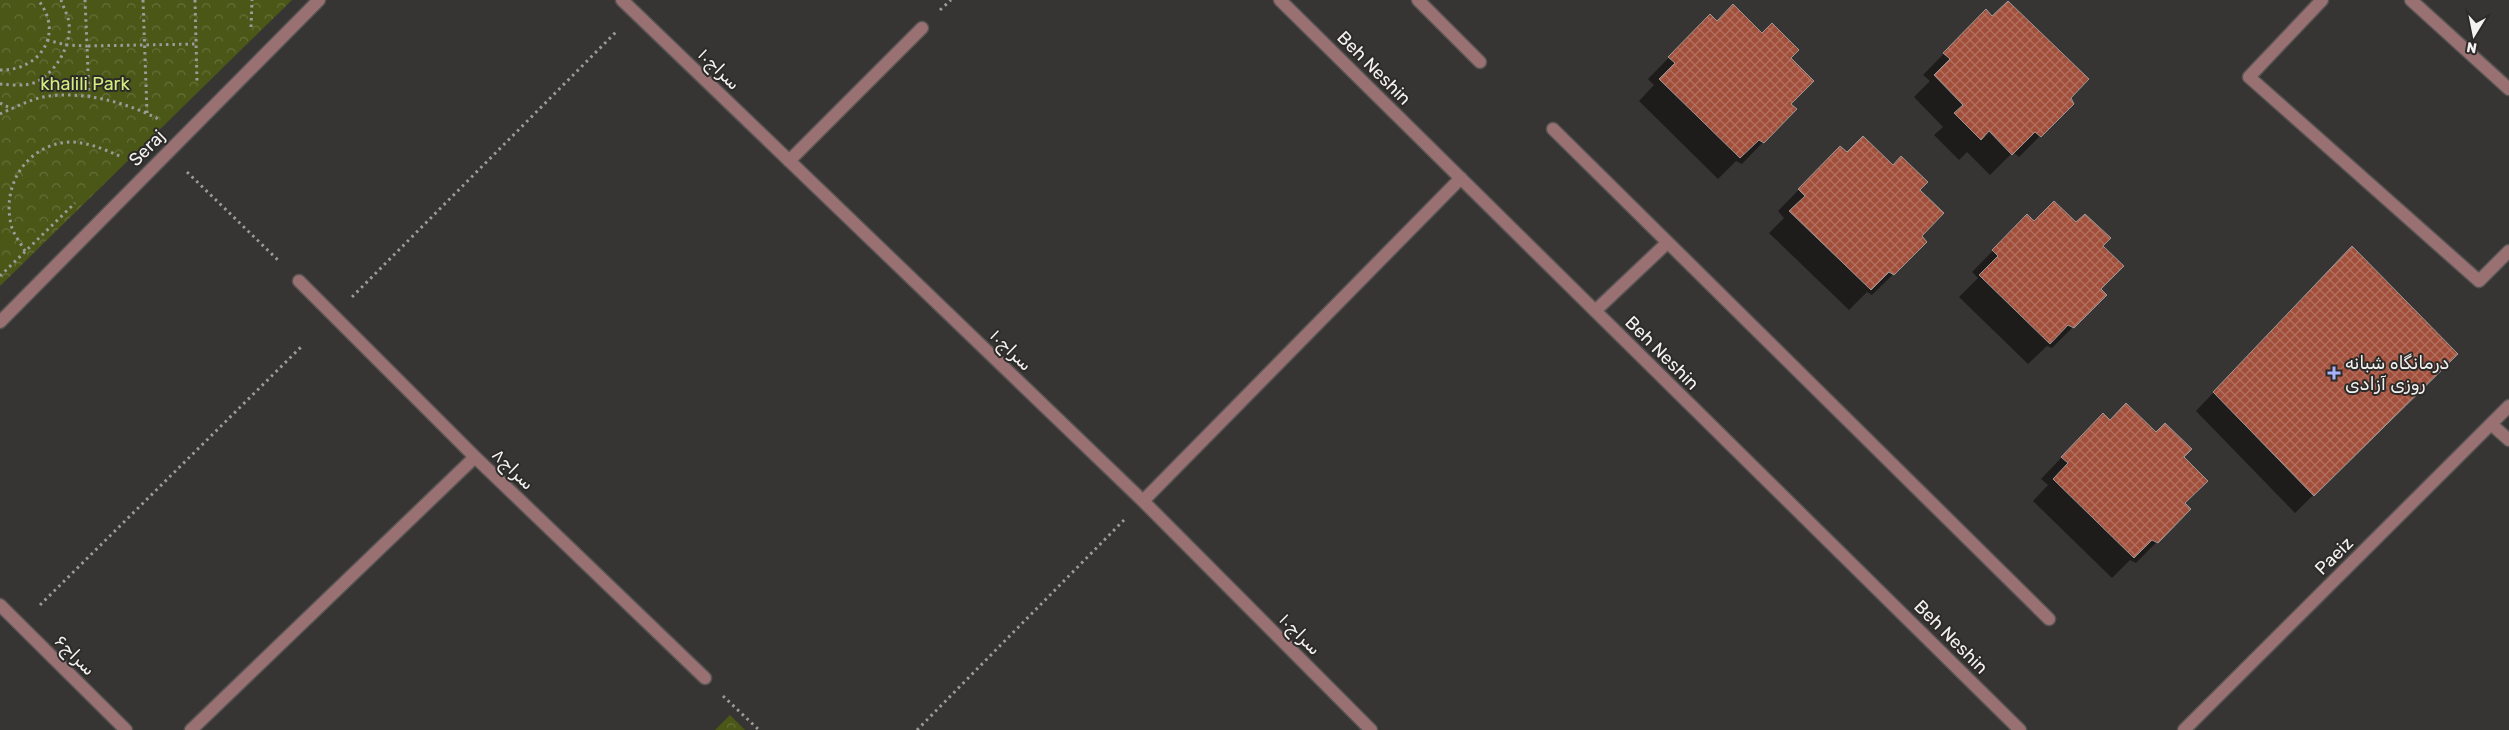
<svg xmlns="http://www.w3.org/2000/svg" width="2509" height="730" font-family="Rubik,'Noto Naskh Arabic',sans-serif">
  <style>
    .forest { fill: url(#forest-crowns) }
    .shadow { fill: #0007 }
    .building { fill: url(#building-cross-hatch); stroke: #9b9897 }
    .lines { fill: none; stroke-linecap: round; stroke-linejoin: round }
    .minor-casing { stroke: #555351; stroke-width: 15 }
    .path { stroke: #9d9b9a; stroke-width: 3; stroke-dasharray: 2.5 4; stroke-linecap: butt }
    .minor { stroke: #997172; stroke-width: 12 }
    .poi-dot { fill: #a7b1fc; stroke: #2d2b29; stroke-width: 2 }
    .labels { text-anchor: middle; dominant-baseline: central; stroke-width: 4; stroke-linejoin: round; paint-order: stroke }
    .street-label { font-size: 18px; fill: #f3f2f1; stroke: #2d2b29 }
    .park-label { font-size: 18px; fill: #d3ee7c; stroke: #2d2b29 }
    .poi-label { font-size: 18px; fill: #f3f2f1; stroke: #2d2b29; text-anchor: start }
  </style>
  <defs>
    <pattern id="forest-crowns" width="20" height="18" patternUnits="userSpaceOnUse" patternTransform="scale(1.25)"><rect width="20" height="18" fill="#4a5717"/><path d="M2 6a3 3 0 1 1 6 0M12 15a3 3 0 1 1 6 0" fill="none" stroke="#657039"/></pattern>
    <pattern id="building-cross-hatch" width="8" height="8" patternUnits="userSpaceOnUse" patternTransform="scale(1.25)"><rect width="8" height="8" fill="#a14f3b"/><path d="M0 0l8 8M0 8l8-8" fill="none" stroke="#b37161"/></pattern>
  </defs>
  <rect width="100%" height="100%" fill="#373533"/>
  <path class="forest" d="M0,0H292L0,286Z
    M730,715L745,730H715Z"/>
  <path class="shadow" d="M1717,22L1762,35L1789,58L1790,104L1763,142L1742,164L1736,161L1718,179L1639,101L1654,85L1648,79L1689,37Z
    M1965,32L2070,98L2073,103L2019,157L2013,152L1990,175L1967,152L1959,160L1934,135L1943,127L1914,97L1930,81L1923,75Z
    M1847,154L1918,190L1920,236L1926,242L1872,295L1867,292L1849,310L1769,233L1784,218L1778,211L1819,169Z
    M2027,216L2034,223L2102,246L2100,289L2105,295L2052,348L2047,346L2028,364L1959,297L1978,278L1972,272Z
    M2334,265L2456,354L2295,513L2196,411Z
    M2110,422L2182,457L2183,503L2189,509L2136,563L2130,560L2112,578L2033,501L2048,485L2041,479L2082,436Z"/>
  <path class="building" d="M2008,1L2089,79L2071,98L2074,104L2041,137L2035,132L2012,155L1989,131L1981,140L1954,113L1963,105L1934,75L1950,59L1943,53L1986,9L1992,16Z
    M1733,4L1762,33L1772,23L1799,50L1791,58L1814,81L1791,104L1797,109L1764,143L1759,140L1740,158L1659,79L1675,63L1668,57L1710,14L1717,21Z
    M1863,136L1893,165L1901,156L1928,182L1920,190L1944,213L1922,236L1927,242L1894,275L1889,272L1871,290L1789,211L1805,196L1798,189L1840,146L1847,152Z
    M2054,201L2076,222L2085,214L2111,238L2103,246L2124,266L2101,289L2107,295L2074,328L2068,325L2050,344L1979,275L1998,256L1992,250L2027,214L2034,221Z
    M2352,246L2458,354L2314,496L2213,392Z
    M2126,403L2156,432L2165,423L2192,449L2184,457L2208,481L2185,503L2191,509L2158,543L2152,540L2134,558L2053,479L2068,463L2061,457L2103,413L2110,420Z"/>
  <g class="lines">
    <defs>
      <path id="minor" d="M622,0L1143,501L1371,730
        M1280,0L2020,730
        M1418,0L1480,62
        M2322,0L2249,77L2479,281L2509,251
        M2411,0L2509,89
        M1553,129L2049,619
        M789,161L922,28
        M299,281L475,457L705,678
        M1595,311L1667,243
        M0,322L319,0
        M2491,424L2509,440
        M1143,501L1461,178
        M0,605L126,730
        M191,730L475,457
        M2184,730L2509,406"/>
    </defs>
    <use href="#minor" class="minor-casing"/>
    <path class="path" d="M143,0L147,113
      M195,0L197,82
      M940,10L951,0
      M251,27L252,0
      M47,40L66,45L87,46L85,0
      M0,70C40,71 65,33 38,0
      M0,84C12,85 27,87 38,81C58,70 74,41 68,18C66,12 63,6 61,0
      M89,97L87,46L196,44
      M0,103L12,109
      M0,114C13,108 29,100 43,97C80,90 127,102 160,120
      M187,172L279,261
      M25,251C21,244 15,236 12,228C0,187 26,144 70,142C88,142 106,150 122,157
      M0,276L75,203
      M352,297L616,32
      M40,605L302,346
      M723,696L759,730
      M917,730L1124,520"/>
    <use href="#minor" class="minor"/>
  </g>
  <path class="poi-dot" d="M2331.5 365.5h5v5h5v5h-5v5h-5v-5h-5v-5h5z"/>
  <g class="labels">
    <g class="street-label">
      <text transform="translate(1374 68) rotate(45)">Beh Neshin</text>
      <text transform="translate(719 69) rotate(44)">سراج۱۰</text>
      <text transform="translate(147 148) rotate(-45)">Seraj</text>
      <text transform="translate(1011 350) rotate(44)">سراج۱۰</text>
      <text transform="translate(1662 353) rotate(45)">Beh Neshin</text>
      <text transform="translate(513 469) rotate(44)">سراج۸</text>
      <text transform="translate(2334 556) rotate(-45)">Paeiz</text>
      <text transform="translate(1300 634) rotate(45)">سراج۱۰</text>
      <text transform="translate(1951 637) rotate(45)">Beh Neshin</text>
      <text transform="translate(75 655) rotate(45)">سراج۶</text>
    </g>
    <g class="park-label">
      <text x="85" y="84">khalili Park</text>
    </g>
    <g class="poi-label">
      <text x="2345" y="363">درمانگاه شبانه<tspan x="2345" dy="21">روزی آزادی</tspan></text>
    </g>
  </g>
  <g transform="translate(2474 35) rotate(190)" stroke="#2d2b29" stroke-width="4" paint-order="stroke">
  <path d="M0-4L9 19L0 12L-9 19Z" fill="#f3f2f1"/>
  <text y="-8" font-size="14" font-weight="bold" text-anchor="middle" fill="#f3f2f1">N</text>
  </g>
</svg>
